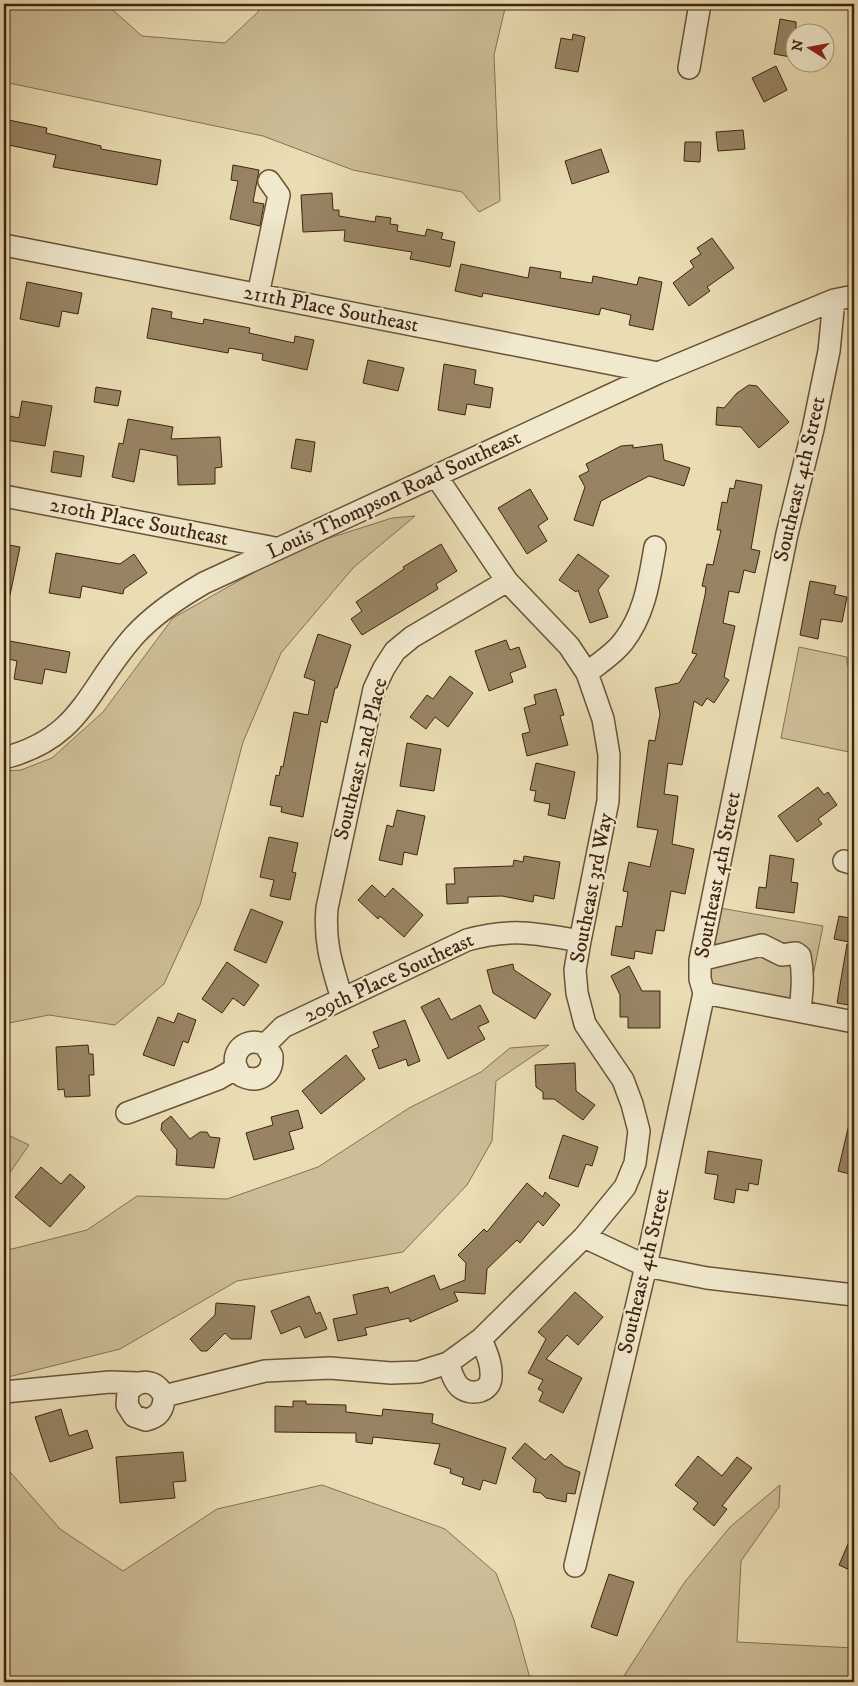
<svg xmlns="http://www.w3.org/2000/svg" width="858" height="1686" font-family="'IM FELL DW Pica',serif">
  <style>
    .green { fill: #cdbe97; stroke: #867153 }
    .building { fill: #988464; stroke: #3f240f }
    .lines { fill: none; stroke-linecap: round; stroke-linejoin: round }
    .minor-casing { stroke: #6a5238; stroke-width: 24 }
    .minor { stroke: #f1e9ce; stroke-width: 21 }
    .labels { text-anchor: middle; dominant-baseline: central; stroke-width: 4.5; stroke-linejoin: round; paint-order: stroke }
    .street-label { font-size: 21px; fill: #3f240f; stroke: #f1e9ce }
  </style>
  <rect width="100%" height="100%" fill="#eaddb3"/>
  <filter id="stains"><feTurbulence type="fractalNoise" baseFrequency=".004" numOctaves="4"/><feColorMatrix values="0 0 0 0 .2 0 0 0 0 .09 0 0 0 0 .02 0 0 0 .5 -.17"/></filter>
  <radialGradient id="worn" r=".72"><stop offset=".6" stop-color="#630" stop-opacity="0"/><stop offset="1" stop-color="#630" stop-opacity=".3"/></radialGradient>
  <path class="green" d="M4,4H106L142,36L225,43L258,12L262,4H506L494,55L500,201L479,212L462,192L353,170L263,136L4,82Z
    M415,516L353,568L281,653L243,742L200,905L164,984L115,1025L49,1015L4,1024V771L21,770L52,758L103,712L173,618L295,549L392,518Z
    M799,647L847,657V663L854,679V753L781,738Z
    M714,907L823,926L808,1001L728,987L718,985L710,988L705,956Z
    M549,1045L496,1081L492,1141L467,1185L403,1252L237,1281L120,1349L4,1378V1251L87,1230L137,1196L227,1199L318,1167L409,1108L481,1072L510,1048Z
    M4,1133L29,1145L4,1181Z
    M4,1465L60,1529L123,1571L217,1509L322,1485L445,1529L496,1573L514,1620L531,1682H4Z
    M780,1485L779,1507L741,1561L737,1642L854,1648V1682H620L684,1583L730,1527Z"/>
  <path class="building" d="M780,19L796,22V58L774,54Z
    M573,34L585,37L578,72L555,68L561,38L572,40Z
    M776,66L787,90L764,102L752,78Z
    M4,119L47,128L46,133L101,146V149L161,160L157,185L53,167L56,155L4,144Z
    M743,130L745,149L718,151L716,132Z
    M685,142H701L700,162L684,161Z
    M601,149L609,172L572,184L565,161Z
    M233,165L259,170L253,202L264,204L260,226L230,219L238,181L231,180Z
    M332,193L333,210H339V216L375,222L376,216L391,218L390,224L398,225L397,231L425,236L427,229L443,233L441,239L455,242L450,267L410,259L412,252L344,241L345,230L303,232L301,195Z
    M712,238L734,268L707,287L710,291L689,306L673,283L694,267L690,261L701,254L697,248Z
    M461,264L528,278L530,267L561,272L560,278L592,283L593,276L637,285L639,277L662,282L653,330L629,325L631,315L601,308L599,315L483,293L482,297L455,291Z
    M27,282L82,293L78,314L62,311L59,327L20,319Z
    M152,308L172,312L171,318L203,324L204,319L250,328L249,333L294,343L295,336L314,340L307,370L262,360L263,354L229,348L228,353L147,338Z
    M368,360L404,368L398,391L363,383Z
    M444,364L476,370L474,384L493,388L490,408L467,404L465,415L438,410Z
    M749,385L757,386L789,422L759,448L741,427L716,425L717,407L724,408L737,393Z
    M96,387L121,391L118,406L94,402Z
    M22,401L52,406L45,446L6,440L10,416L19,418Z
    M128,419L173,427L171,439L220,437L222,467L215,468V484L178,485L177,456L140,449L134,482L112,477L119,443L123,444Z
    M296,439L315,442L311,472L291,468Z
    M662,444L664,460L690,468L684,486L649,476L601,501L593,526L574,520L585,487L579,476L589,471L586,464L621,446L633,445V448Z
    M54,451L84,456L81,477L51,472Z
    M736,480L762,485L751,549L760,551L755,573L744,570L739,593L729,591L723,623L735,626L724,677L729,680L714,703L707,698L702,706L694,701L682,765L668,763L664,794L678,796L672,844L694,849L685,894L671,891L664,931L656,930L652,954L635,951L634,959L611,955L616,926L622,927L628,892L623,891L629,862L650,867L658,830L637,827L649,740L655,741L660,714L655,688L679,683L697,654L692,653L705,595L706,587L702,586L707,564L713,565L721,530H717L722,502L727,503L730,488L734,489Z
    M530,489L548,519L538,526L547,541L527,554L498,508Z
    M4,544L20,547L10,595L4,594Z
    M441,544L457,571L436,584L438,589L362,635L351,619L362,611L356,602L404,569L403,567Z
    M56,553L120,564L134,554L147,573L124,589L123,594L82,586L80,598L49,593Z
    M578,554L609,576L598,590L608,617L590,623L578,590L576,592L559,580Z
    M810,581L836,586L834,594L847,597L842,622L821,619L818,639L800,635Z
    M318,634L351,645L337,688H335L327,723L321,721L303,817L281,812L282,807L270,805L276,775L279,776L281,766L283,767L294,712L308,715L315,681L304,677Z
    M4,640L70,652L66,673L45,669L42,684L14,679L17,661L4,658Z
    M506,640L510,650L519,647L526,667L510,673L513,682L489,691L475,651Z
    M450,676L473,693L448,727L435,717L426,729L410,717L427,695L433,699Z
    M556,689L564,715L560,716L568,745L527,756L522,734L530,732L524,708L536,704L534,695Z
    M407,743L441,749L434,791L400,786Z
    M536,763L575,772L565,819L548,815L550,804L534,801L536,791L530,790Z
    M818,787L824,795L828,792L837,805L818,819L822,824L797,842L778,816Z
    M397,810L425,816L417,855L404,852L402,865L379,860L387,825L393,827Z
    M269,837L298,843L292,872L296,873L290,900L270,896L274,880L260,877Z
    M770,855L794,859L791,882L798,883L794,913L756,908L759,887L766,888Z
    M524,856L560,862L554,899L534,895L533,902L502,896L468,897V903L447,904L446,884H455L454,868L513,866L514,860L523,862Z
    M372,885L385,897L393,888L423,915L404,937L380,916L378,919L358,900Z
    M251,909L283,922L266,963L234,950Z
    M839,916L854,919V943L834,939Z
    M847,944L854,945V1006L837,1003Z
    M227,962L259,985L244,1006L233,998L222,1013L202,999Z
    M513,964L514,970L551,994L535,1019L493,993L487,970Z
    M629,966L642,991H660V1028H628V1017H620V995L611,976Z
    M439,998L451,1020L480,1005L489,1022L478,1027L485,1039L448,1059L421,1007Z
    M178,1013L196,1020L188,1043L183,1041L174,1066L143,1055L158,1017L174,1023Z
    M405,1020L420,1061L408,1066L406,1059L379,1069L372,1050L379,1047L373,1032Z
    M88,1045L89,1054H93L94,1075H89L90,1096L65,1097L64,1089L58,1090L56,1047Z
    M346,1055L365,1079L321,1114L302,1091Z
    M575,1063L576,1091L595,1105L583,1120L554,1099H543V1092L536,1087L535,1065Z
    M298,1110L303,1128L289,1132L294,1149L254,1160L246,1133L273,1125L271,1117Z
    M171,1116L190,1139L200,1132H207L210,1137L220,1138L214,1168L176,1165L177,1150L161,1130L162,1123Z
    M849,1124L854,1125V1175L838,1171Z
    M563,1135L598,1147L592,1166L586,1164L578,1187L549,1178Z
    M708,1151L762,1160L758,1185L749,1183L748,1191L736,1189L734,1203L714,1199L718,1175L705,1173Z
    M41,1167L61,1184L70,1174L85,1187L50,1227L15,1197Z
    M527,1183L543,1197L545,1192L560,1205L543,1226L538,1221L520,1243L517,1240L487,1269L485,1294L454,1292L458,1301L410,1322L409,1318L365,1328L367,1335L338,1341L333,1319L357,1314L353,1295L388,1287L390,1293L434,1275L440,1290L465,1280L466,1263L458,1255L484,1229L487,1232Z
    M575,1292L603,1317L578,1345L567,1335L546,1359L582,1378L563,1413L539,1401L543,1392L538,1389L543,1380L528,1373L546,1339L538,1332Z
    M309,1296L316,1314L320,1312L327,1329L305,1338L300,1326L281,1334L271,1311Z
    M216,1303L255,1306L251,1339H231L225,1333L207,1351H201L190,1339L215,1315Z
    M293,1401H306V1404L346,1405V1412L382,1416L383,1409L433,1414L432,1423L506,1448L496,1484L483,1480L480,1490L462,1484L464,1478L450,1473L451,1469L434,1464L440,1444L373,1437L372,1444L356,1442V1433L275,1432V1406L293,1407Z
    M61,1409L69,1436L87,1430L93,1448L50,1462L35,1417Z
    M525,1443L545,1460L551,1454L565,1466L580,1472L575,1494L567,1493L566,1502L546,1498L541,1493L533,1492L536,1479L512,1458Z
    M183,1452L186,1481L173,1482L175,1498L120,1503L116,1457Z
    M698,1456L722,1476L737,1457L752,1468L722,1506L727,1509L714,1526L693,1509L698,1503L675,1485Z
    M854,1530V1572L839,1565Z
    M609,1574L634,1582L617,1636L591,1627Z"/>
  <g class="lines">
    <defs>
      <path id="minor" d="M689,68L700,4
        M4,245L658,373
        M258,295L279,195L269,181
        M4,496L275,548
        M587,673C599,663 614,654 623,642C645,614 649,581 655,547
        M4,758C82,738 87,689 134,636C154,614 178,598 204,583L658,373L834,300L854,296
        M844,861L854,864
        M700,960L762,945L782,955L796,953L800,956C804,975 802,992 800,1011
        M704,993L854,1022
        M342,999C332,965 324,944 327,908L374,689L384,668L395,651L412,637L507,581
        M265,1045L272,1056C273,1074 259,1084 242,1076C225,1058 243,1034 265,1045L283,1027L467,940C511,928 536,933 580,941
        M127,1113L218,1079L237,1068
        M584,1237L646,1266L707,1278L854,1295
        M448,1363C451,1371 454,1383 461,1388C472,1396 491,1392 491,1377C492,1363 486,1352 481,1339
        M4,1392L110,1382L138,1383
        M164,1396C164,1409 159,1417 146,1420L134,1416L127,1405L128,1392C139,1378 156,1379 164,1396L265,1371L330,1368L391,1373L419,1372L448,1363L481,1339L584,1237L625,1187L635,1163L639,1131L632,1104L623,1080L585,1024L577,993L575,970L580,941L608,801L609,755L603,719L587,673L569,646L507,581L436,476
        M575,1566L646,1266L704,993L700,979V960L787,534L813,429L829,351L834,300"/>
    </defs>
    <use href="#minor" class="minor-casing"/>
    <use href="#minor" class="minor"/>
  </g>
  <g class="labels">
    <g class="street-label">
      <text transform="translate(331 309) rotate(11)">211th Place Southeast</text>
      <text transform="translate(800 479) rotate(-77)">Southeast 4th Street</text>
      <text transform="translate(394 495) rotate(-25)">Louis Thompson Road Southeast</text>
      <text transform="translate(139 522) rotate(11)">210th Place Southeast</text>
      <text transform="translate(361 759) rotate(-76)">Southeast 2nd Place</text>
      <text transform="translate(718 875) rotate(-79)">Southeast 4th Street</text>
      <text transform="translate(592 888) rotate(-79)">Southeast 3rd Way</text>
      <text transform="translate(389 978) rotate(-25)">209th Place Southeast</text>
      <text transform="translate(644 1271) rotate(-77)">Southeast 4th Street</text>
    </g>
  </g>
  <rect width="858" height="1686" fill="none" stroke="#eaddb3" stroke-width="20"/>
  <rect x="5" y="5" width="848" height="1676" fill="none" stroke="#3f240f" stroke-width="2.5"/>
  <rect x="10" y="10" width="838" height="1666" fill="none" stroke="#3f240f"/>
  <g transform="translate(810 48) rotate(281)"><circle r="24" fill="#f1e9ce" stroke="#aa9a82"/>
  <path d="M0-4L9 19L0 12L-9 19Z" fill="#8f2418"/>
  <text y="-8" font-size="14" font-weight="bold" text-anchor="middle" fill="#3f240f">N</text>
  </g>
  <rect width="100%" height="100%" filter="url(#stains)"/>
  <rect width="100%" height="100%" fill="url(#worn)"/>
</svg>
